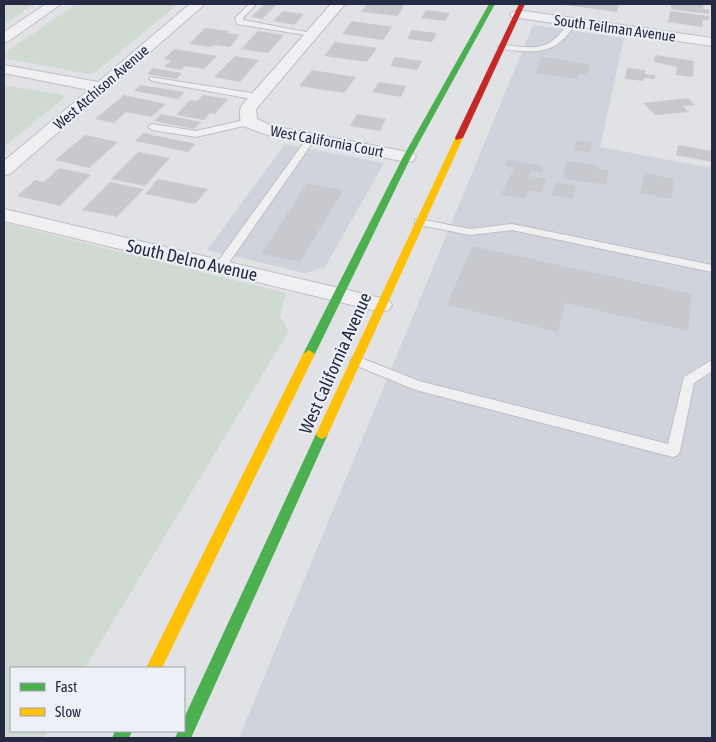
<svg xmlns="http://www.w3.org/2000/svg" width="716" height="742" font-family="'Asap Condensed',sans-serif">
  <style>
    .built { fill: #d1d3dc }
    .green { fill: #cfdad0 }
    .building { fill: #c8c9cf }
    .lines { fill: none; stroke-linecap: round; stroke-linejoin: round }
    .lane-casing { stroke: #bebfc4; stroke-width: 2 }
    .street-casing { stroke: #bebfc4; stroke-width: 2 }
    .lane { fill: #f0f0f3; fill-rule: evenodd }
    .street { fill: #f0f0f3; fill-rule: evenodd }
    .fast { fill: #4caf50; fill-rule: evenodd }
    .slow { fill: #ffc107; fill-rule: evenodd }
    .jam { fill: #c62828; fill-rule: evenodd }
    .labels { text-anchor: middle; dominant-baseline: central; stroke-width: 4; stroke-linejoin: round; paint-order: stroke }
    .far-street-label { font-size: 15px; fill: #252b42; stroke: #eef0f7 }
    .street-label { font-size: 18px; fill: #252b42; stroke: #eef0f7 }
  </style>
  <rect width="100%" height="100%" fill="#e1e2e6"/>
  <path class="built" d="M533,25L624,38L600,147L712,168V738H239Z
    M285,144L384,163L325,267L305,273L207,250Z"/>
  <path class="green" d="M4,4H35L4,24Z
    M76,4H178L94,73L88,74L4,58L6,52Z
    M4,85L63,95L64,98L4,147Z
    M4,223L286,293L280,316L289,331L85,668H11V731H48L43,738H4Z"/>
  <path class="building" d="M265,4L276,5L262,19L251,17Z
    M367,4H405L398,16L361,12Z
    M565,4H619L617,12L565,5Z
    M667,4H704L703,9H709V14L671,9V6Z
    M426,10L450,13L445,21L421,18Z
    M283,11L304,14L294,25L273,21Z
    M670,11L709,16L708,21L703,20L702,27L668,22Z
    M352,21L392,27L383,40L342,34Z
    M205,28L230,31L228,33L240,35L230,47L214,45L211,47L189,44Z
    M412,30L437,33L432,42L407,39Z
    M258,31L284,35L268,53L241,49Z
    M335,42L377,48L367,62L324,56Z
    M174,49L217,56L204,69L185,66L181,70L164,67L171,60L164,59Z
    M655,55L694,61L693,77L676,75L677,67L654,62Z
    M235,56L259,60L240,82L214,77Z
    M395,57L422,61L417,70L390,66Z
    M541,57L590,64L587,75L579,74L577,79L535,73Z
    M153,68L182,73L176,79L147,74Z
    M627,68L645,70V74L655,75V79L644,78V81L625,79Z
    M312,70L356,77L344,93L299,86Z
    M379,82L406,86L401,97L372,92Z
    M141,85L185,92L178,99L134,91Z
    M124,95L166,104L151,117L126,112L114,123L95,119Z
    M203,95L228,99L215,114L210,113L204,120L176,115L190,100L197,101Z
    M688,98L695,105L683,106L689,112L655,115L643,103Z
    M161,114L201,122L194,129L154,121Z
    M357,114L386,119L380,131L350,126Z
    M143,133L196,144L188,152L135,141Z
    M85,135L118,142L89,168L55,160Z
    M577,140L593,143L590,153L574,150Z
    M678,145L712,151V162L676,155Z
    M138,152L170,158L145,186L111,179Z
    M507,159L543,166V173L533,171L529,176L547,179L542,193L528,190L525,199L501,194L514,168L505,166Z
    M567,161L599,166L598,169L609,170L606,185L563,178Z
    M59,168L91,175L60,206L17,196L35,180L44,182Z
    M645,173L674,179L671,199L640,193Z
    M158,179L208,189L195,204L145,194Z
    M110,182L144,189L117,217L82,210Z
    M556,182L576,186L572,199L551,195Z
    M307,183L343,190L300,262L261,254Z
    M472,246L692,294L688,331L565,303L558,332L447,305Z"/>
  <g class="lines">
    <defs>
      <path id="lane" d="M249,4H256L243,18V20L316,34L312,36L237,24L235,18Z
        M570,20L577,22C555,56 538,53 502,49L498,47L502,45C538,48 549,53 570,20Z
        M150,77L258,94L262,97L258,100L153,81L149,79Z
        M249,119L253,122L252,124L196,137L152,130L148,127L152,124L196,131Z
        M311,136L315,139L224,270H216L215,267L216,264L308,137Z
        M419,219L470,229L512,224L712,265V272L512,230L470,235L415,224V220Z
        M356,356L419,381L668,444L684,377L712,360V371L694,383L680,451L678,455L673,457L416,390L352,364L350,361L352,358Z"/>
      <path id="street" d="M46,4H61L9,41L4,42V32Z
        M190,4H205L10,174L4,175V161L89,90L4,73V65L98,82Z
        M331,4H345L256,109L257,119L272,126L413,153L416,157L413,161L407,162L268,135L243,126C239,120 239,110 242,105Z
        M517,10L712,38V46L512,17L510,14Z
        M4,209L381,298L389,300L392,305L389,310L381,312L4,221Z"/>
    </defs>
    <use href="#lane" class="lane-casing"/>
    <use href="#street" class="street-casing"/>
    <use href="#lane" class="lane"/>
    <use href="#street" class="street"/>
    <path class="fast" d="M489,4H495L411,157L315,354L309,358L305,357L303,354L403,157Z
      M322,429L326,431L328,434L191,738H175L178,731H184V718L316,434L318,431Z
      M115,731H132L129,738H112Z"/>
    <path class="slow" d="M456,136L463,138L328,434L326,437L322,439L318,437L316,434Z
      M309,350L315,354L162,668H146L303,354Z"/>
    <path class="jam" d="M519,4H525L463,138L456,140L455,138Z"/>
  </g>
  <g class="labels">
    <g class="far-street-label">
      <text transform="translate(615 28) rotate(8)">South Teilman Avenue</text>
      <text transform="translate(101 87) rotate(-41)">West Atchison Avenue</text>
      <text transform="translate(327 141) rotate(11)">West California Court</text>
    </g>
    <g class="street-label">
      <text transform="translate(192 260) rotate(13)">South Delno Avenue</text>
      <text transform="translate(335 363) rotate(-66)">West California Avenue</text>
    </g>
  </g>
  <rect width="716" height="742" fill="none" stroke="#252b42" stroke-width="10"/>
  <rect x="10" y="667" width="175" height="65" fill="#eef0f7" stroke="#9ea1af"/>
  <rect x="20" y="683" width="25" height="8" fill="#4caf50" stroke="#9ea1af"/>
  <text x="55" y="692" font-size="15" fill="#252b42">Fast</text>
  <rect x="20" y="708" width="25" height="8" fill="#ffc107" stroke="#9ea1af"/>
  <text x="55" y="717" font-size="15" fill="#252b42">Slow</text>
</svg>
